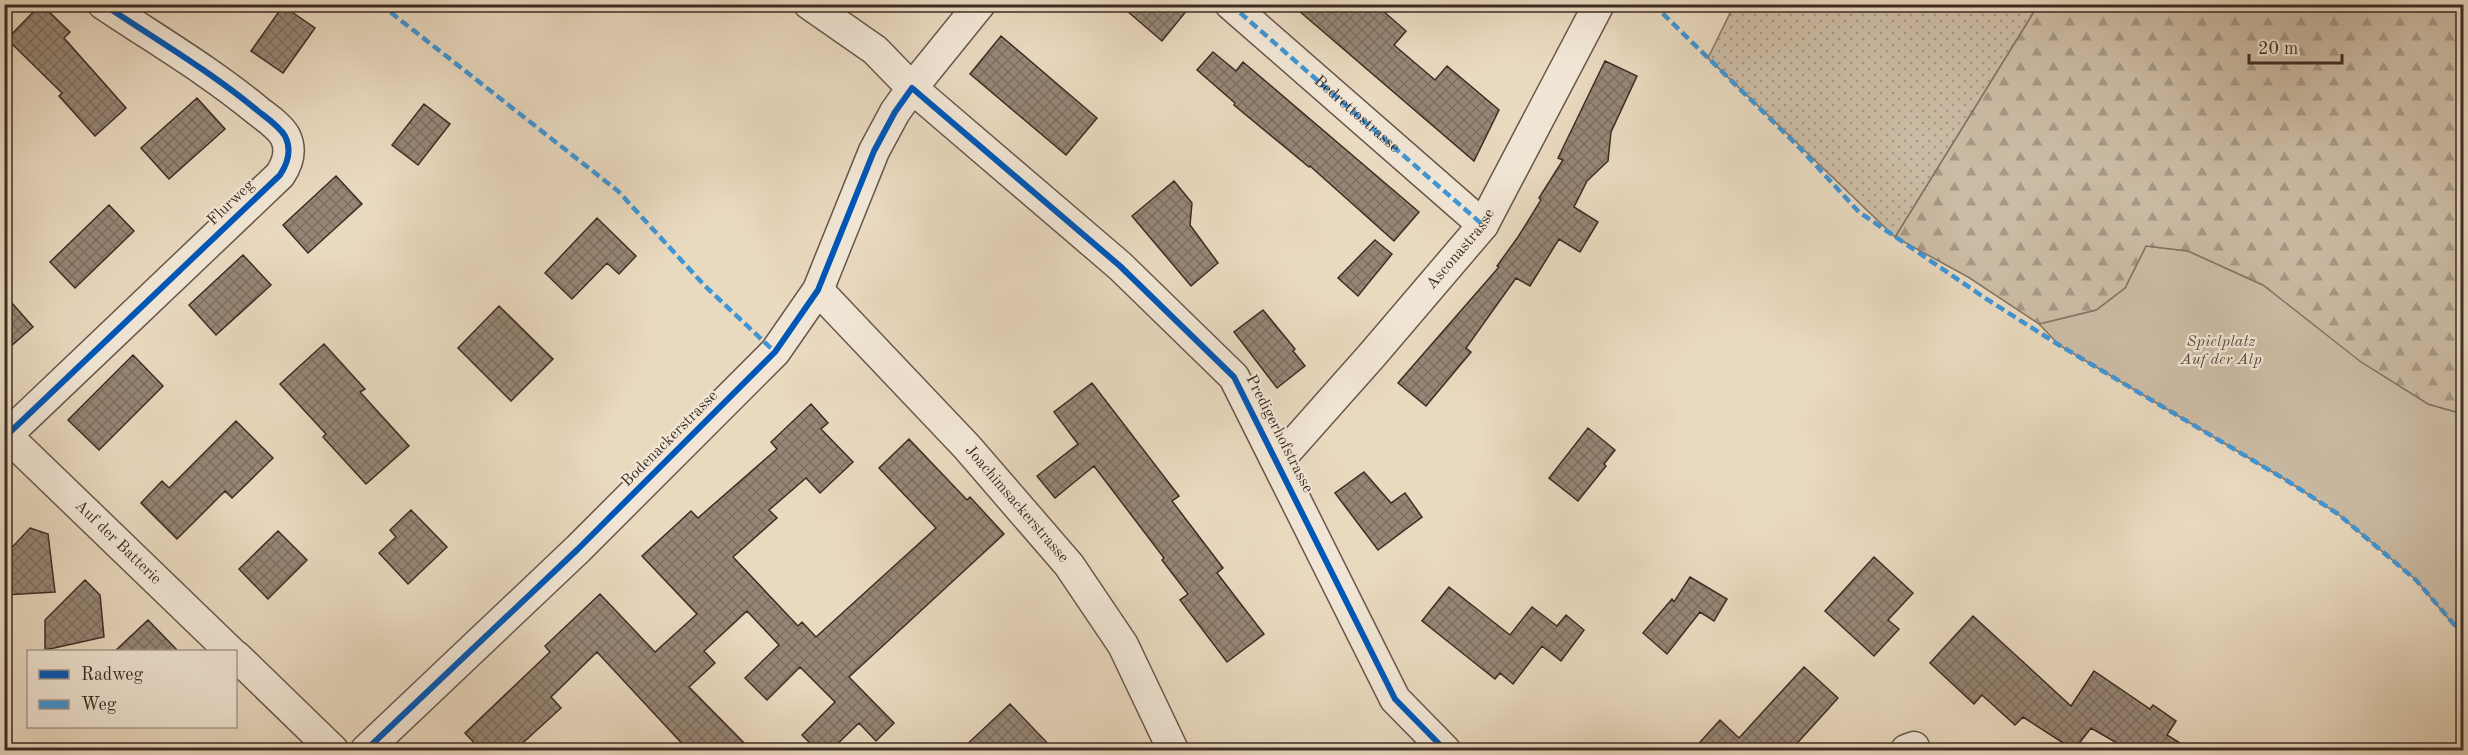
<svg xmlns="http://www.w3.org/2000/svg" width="2468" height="755" font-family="'Old Standard TT',serif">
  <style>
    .green { fill: #ccbca5; stroke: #847465; stroke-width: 1.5 }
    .forest { fill: url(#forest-firs); stroke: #847465; stroke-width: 1.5 }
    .garden { fill: url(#garden-dots); stroke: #847465; stroke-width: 1.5 }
    .building { fill: url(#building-cross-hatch); stroke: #3d2c25; stroke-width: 1.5 }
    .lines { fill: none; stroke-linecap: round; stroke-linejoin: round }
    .minor-casing { stroke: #68574c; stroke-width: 33 }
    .minor { stroke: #f1e6d5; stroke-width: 30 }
    .quiet { stroke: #3f96d6; stroke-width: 4.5; stroke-dasharray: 9 4.5; stroke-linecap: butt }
    .cycleway-casing { stroke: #f1e6d5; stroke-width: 10 }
    .cycleway { stroke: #0057b8; stroke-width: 6 }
    .labels { text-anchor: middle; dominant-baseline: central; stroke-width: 4.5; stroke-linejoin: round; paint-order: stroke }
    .street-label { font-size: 16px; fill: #3d2c25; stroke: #f1e6d5 }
    .park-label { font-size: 16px; font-style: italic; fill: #5a493f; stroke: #f1e6d5 }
  </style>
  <defs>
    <pattern id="forest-firs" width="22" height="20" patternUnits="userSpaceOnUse" patternTransform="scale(1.5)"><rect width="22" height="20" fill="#ccbca5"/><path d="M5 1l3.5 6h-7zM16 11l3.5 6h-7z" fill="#a79986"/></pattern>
    <pattern id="garden-dots" width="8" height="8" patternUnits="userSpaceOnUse" patternTransform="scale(1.5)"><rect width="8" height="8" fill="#ccbca5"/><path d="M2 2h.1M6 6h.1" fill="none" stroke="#a79986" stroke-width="1.8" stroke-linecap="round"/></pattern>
    <pattern id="building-cross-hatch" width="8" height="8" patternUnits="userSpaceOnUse" patternTransform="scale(1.5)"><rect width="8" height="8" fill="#968675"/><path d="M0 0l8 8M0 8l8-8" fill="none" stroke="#7c6e60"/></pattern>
  </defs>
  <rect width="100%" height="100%" fill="#e9d9bf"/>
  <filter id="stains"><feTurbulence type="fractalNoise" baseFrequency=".00333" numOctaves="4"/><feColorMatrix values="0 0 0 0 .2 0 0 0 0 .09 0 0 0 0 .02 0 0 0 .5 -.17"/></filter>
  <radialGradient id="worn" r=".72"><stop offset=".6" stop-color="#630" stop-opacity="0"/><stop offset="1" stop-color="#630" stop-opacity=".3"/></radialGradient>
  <path class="green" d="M2146,246L2188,251L2263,285L2428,404L2463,414V636L2416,580L2338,514L2286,480L2059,345L2039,324L2096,310L2125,288Z"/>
  <path class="forest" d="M2038,5H2463V414L2428,404L2361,362L2263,285L2188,251L2146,246L2125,288L2096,310L2039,324L1968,277L1895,237Z"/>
  <path class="garden" d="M1734,5V4L2038,5L1895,237L1708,58Z"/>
  <path class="building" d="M41,4L70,32L64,38L126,108L95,136L59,96L62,93L7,39Z
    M1119,4H1192L1162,41Z
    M1291,4H1375L1406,31L1394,45L1435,80L1447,66L1499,110L1474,161Z
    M283,6L315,28L283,73L251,51Z
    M1001,36L1097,118L1066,155L970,74Z
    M1213,52L1236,71L1243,62L1419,212L1394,241L1310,166L1309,167L1234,105L1235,103L1197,70Z
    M1605,61L1637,76L1611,132L1608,161L1587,181L1574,207L1598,222L1580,252L1559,239L1530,286L1516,278L1466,348L1471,352L1426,406L1398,383L1499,267L1497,266L1518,237L1541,200L1539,198L1563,160L1558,158Z
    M197,98L225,129L169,179L141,148Z
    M424,104L450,124L418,165L392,145Z
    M336,176L362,204L308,253L283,225Z
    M1174,181L1192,203L1190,225L1218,263L1191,286L1132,216Z
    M109,205L134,231L75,288L50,262Z
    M597,218L636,256L619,274L607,263L572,299L545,273Z
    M1375,240L1392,254L1358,296L1338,278Z
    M243,255L271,285L216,335L189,305Z
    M4,294L33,327L4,352Z
    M499,306L553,359L511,401L458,348Z
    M1263,310L1295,349L1293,351L1305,366L1277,388L1234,332Z
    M324,344L365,389L360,392L409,446L366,484L323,437L326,434L280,384Z
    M133,355L163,386L99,450L68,420Z
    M1092,383L1179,496L1172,501L1223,568L1217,573L1264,634L1227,662L1180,600L1188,594L1162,560L1164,558L1094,466L1055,498L1037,476L1078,444L1054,412Z
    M811,404L828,423L821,429L853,462L820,493L806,478L769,510L777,518L733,557L798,626L802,622L816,637L936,528L879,468L909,439L967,500L970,497L1004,534L849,677L894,723L876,741L859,723L831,750H817L802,735L835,702L800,667L767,700L745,678L779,645L747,611L704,651L715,663L689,687L751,750H688L597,652L551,697L561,708L515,750H481L465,733L550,652L545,646L600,594L655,652L697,614L642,556L691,511L698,518L777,449L771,442Z
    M236,421L273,458L232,498L225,491L177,539L141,503L162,481L169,488Z
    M1588,428L1615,450L1604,464L1606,466L1578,501L1549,478Z
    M1364,472L1391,503L1405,493L1422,517L1378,550L1335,493Z
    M411,510L447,547L408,584L379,553L396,537L390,530Z
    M30,528L48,534L55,592L4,595V556Z
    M278,531L307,560L268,599L239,569Z
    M1874,557L1913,593L1888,620L1899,629L1874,656L1825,611Z
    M1690,577L1727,599L1714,621L1700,612L1667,654L1643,633L1672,599L1674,602Z
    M85,580L100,595L104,637L45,650V620Z
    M1449,587L1510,635L1532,607L1557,626L1566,615L1584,630L1561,661L1542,646L1513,684L1500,673L1495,679L1422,621Z
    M1973,616L2071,706L2094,671L2150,709L2153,705L2176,721L2167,735L2191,750H2129L2091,728L2074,750L2023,717L2015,725L1982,695L1974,704L1930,663Z
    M148,620L178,651H115Z
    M1804,667L1838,698L1791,750H1693L1720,720L1739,738Z
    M1010,704L1054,750H961Z"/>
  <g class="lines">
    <defs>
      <g id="minor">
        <path d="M809,4L875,50L912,88L1120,266L1234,377L1395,699L1445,750"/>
        <path id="s1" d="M1230,4L1483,225"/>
        <path id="s2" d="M818,290L967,447L1069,565L1123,645L1173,750"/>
        <path id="s3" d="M4,433L231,652"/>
        <path d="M7,435L280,175C288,163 292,150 285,136C279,126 267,118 258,111C210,71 155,39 103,4"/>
        <path id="s4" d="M1278,461L1373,354L1483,225L1599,4"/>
        <path d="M236,656L333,750"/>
        <path d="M366,750L578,549L775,352L818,290L874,151L895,112L912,88L980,4"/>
        <path d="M1906,750L1914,747"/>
      </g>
    </defs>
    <use href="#minor" class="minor-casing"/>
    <use href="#minor" class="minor"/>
    <path class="quiet" d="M380,4L618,191L704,285L775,352
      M1230,4L1483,225
      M1653,4L1797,145L1859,212L1985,298L2059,345L2286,480L2338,514L2416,580L2464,636"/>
    <defs>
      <path id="cycleway" d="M7,435L280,175C288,163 292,150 285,136C279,126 267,118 258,111C210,71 155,39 103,4
        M366,750L578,549L775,352L818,290L874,151L895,112L912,88L1120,266L1234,377L1395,699L1445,750"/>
    </defs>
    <use href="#cycleway" class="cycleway-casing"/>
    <use href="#cycleway" class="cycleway"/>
  </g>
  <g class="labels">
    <g class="street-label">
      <text stroke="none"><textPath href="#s1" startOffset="168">Bedrettostrasse</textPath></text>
      <text transform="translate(231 203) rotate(-44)">Flurweg</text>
      <text stroke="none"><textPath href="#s4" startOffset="280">Asconastrasse</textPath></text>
      <text transform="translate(1279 434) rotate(63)">Predigerhofstrasse</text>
      <text transform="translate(670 439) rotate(-45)">Bodenackerstrasse</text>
      <text stroke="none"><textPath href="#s2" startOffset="292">Joachimsackerstrasse</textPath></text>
      <text stroke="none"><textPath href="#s3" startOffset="158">Auf der Batterie</textPath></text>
    </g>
    <g class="park-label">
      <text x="2221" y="342">Spielplatz<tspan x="2221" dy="18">Auf der Alp</tspan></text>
    </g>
  </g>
  <rect width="2468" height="755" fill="none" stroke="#e9d9bf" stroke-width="24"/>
  <rect x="6" y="6" width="2456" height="743" fill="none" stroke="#3d2c25" stroke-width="3"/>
  <rect x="12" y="12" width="2444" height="731" fill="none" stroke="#3d2c25" stroke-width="1.5"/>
  <rect x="27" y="650" width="210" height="78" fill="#f1e6d5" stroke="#a99c8f" stroke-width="1.5"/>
  <rect x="39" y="670" width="30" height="9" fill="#0057b8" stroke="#a99c8f" stroke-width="1.5"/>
  <text x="81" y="680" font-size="18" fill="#3d2c25">Radweg</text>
  <rect x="39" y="700" width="30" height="9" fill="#3f96d6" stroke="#a99c8f" stroke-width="1.5"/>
  <text x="81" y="710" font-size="18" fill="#3d2c25">Weg</text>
  <path d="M2249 54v9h93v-9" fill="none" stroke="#3d2c25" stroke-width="3"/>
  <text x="2258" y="54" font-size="18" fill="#3d2c25" stroke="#f1e6d5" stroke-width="4.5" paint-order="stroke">20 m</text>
  <rect width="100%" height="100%" filter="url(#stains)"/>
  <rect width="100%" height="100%" fill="url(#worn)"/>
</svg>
